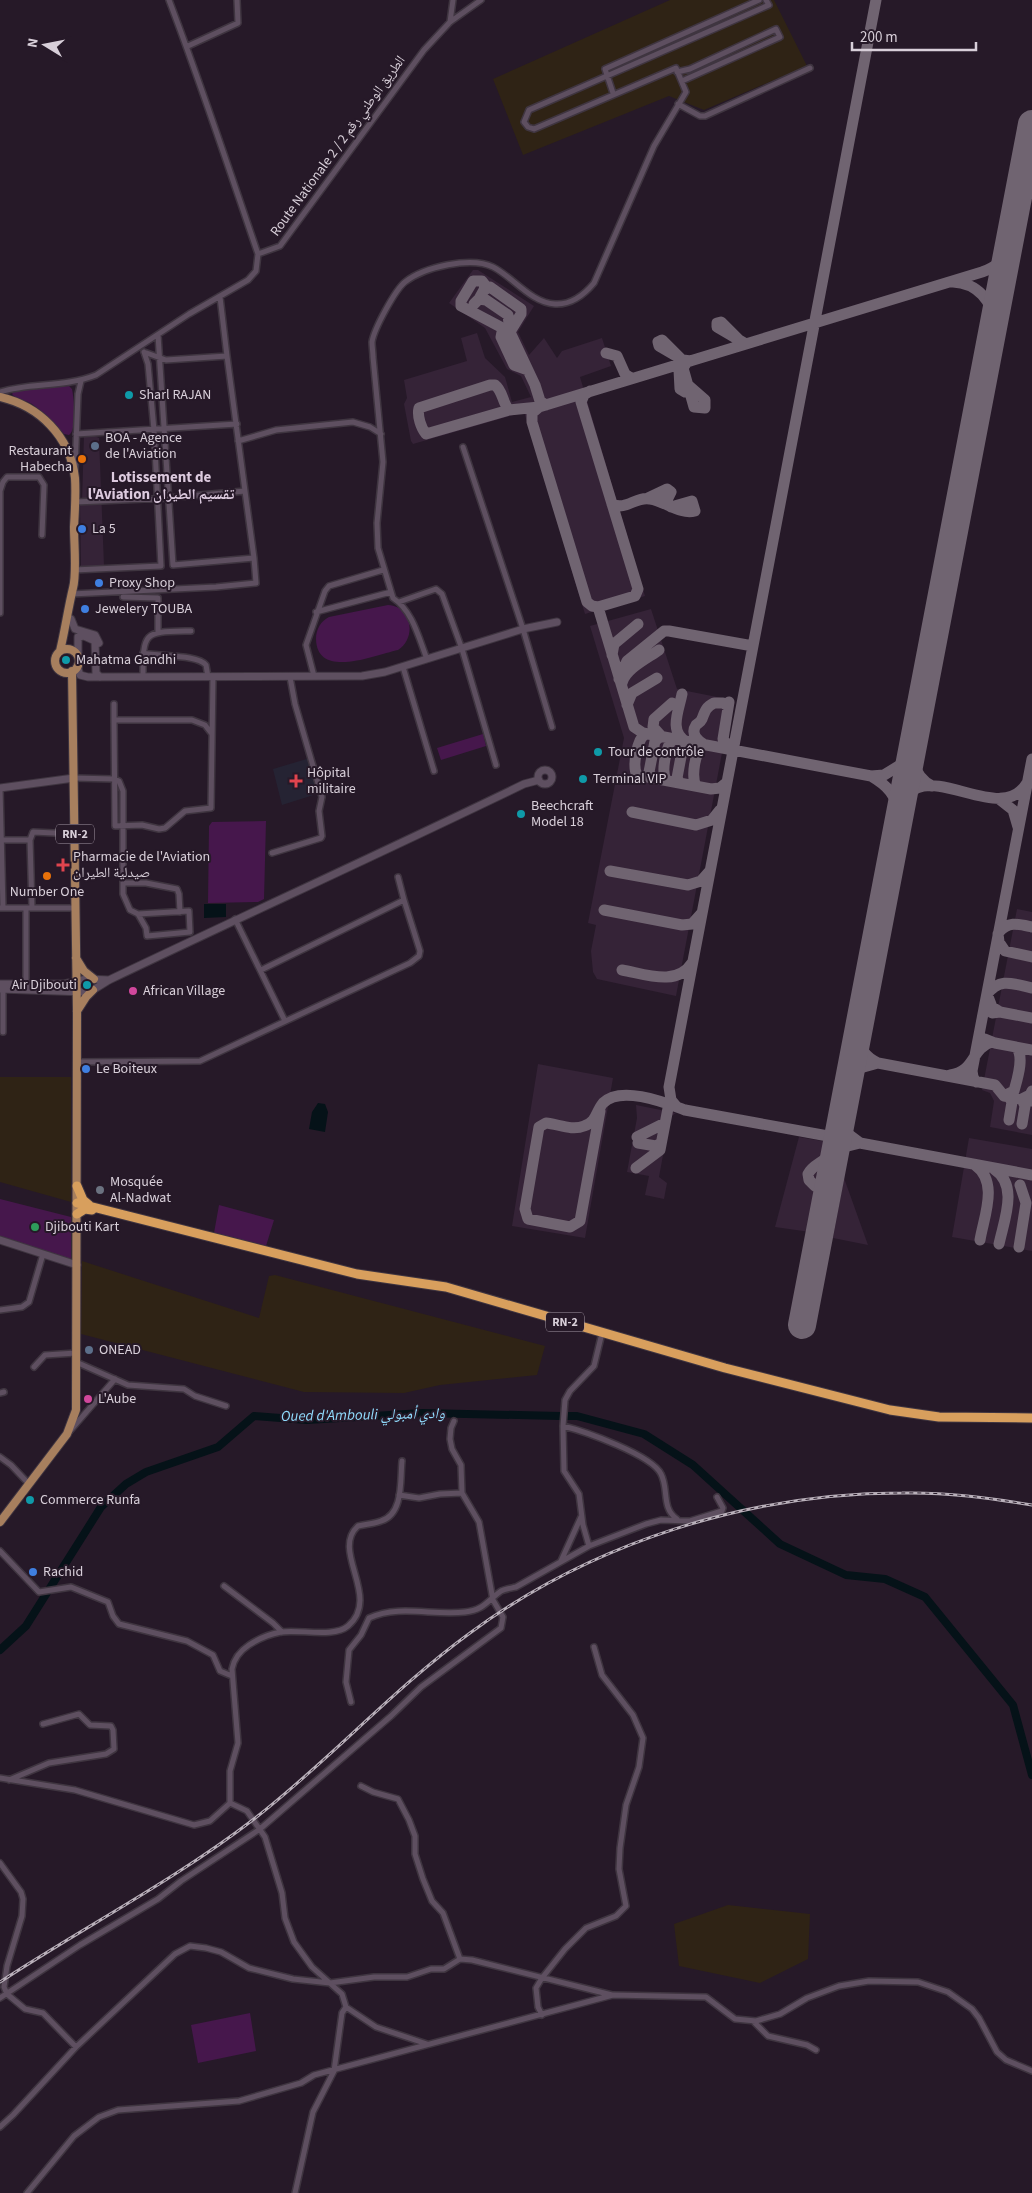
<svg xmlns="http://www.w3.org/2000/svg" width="1032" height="2193" font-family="'Source Sans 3','Noto Naskh Arabic',sans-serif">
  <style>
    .built { fill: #352337 }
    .industrial { fill: #2f2315 }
    .medical { fill: #252333 }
    .green { fill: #46174c }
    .water { fill: #051218 }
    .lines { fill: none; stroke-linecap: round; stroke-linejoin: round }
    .river { stroke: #051218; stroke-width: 8 }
    .taxiway { stroke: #706471; stroke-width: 11 }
    .runway { stroke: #706471; stroke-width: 28 }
    .street-casing { stroke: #3f3540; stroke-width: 8 }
    .secondary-casing { stroke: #3f3540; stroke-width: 9 }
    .primary-casing { stroke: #3f3540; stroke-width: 10 }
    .highway-casing { stroke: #3f3540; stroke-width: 11 }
    .street { stroke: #5e4f60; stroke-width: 5 }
    .secondary { stroke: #5e4f60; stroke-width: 7 }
    .primary { stroke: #a77f5e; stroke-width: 8 }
    .highway { stroke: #d89f5d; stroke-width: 9 }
    .rail-casing { stroke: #b9b0ba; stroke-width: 3 }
    .rail { stroke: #261928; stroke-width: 1; stroke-dasharray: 4; stroke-linecap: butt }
    .culture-dot { fill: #0f9aa8; stroke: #261928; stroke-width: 2 }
    .service-dot { fill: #5c6f8a; stroke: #261928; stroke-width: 2 }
    .food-dot { fill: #e8710a; stroke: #261928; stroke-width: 2 }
    .shop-dot { fill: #3f7fe0; stroke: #261928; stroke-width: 2 }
    .health-dot { fill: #e0444e; stroke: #261928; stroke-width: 2 }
    .hotel-dot { fill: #d1479c; stroke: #261928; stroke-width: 2 }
    .worship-dot { fill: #6b7280; stroke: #261928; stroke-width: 2 }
    .leisure-dot { fill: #2e9e5b; stroke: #261928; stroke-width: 2 }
    .labels { text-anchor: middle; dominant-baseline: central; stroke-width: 4; stroke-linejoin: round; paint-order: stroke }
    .shield { fill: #261928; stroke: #a398a4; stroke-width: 1 }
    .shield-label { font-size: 12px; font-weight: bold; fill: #d8cfd9 }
    .street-label { font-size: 14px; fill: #d8cfd9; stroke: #261928 }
    .poi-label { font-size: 14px; fill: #d8cfd9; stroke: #261928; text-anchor: start }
    .neighbourhood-label { font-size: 15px; font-weight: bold; fill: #dccade; stroke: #261928 }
    .water-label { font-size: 15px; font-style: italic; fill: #90dafc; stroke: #261928 }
  </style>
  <rect width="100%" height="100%" fill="#261928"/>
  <path class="built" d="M473,270H478L534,306L518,332L529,355L544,338L557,358L562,351L602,338L611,366L580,377L645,596L585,614L524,412L413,444L411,441L404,404L407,398L404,380L467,361L461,338L477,333L485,358L505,377L512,402L531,397L521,376L507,369L485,328L449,303Z
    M90,434L99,438L104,566L79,567L81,566L80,504L82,503L84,435Z
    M651,609L677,689L732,700L676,996L597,979L593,972L591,951L596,925L588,923L624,738L590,626Z
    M1017,909L1032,912V1135L990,1127L994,1101L990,1093L982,1090Z
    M538,1064L613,1078L585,1238L512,1226Z
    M636,1105L676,1113L670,1117L659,1177L667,1183L664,1199L645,1195L649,1176L627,1172L637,1118Z
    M799,1137L828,1142L810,1232L775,1227Z
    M969,1138L1032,1149V1251L952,1237Z
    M844,1178L868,1245L833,1238Z"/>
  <path class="industrial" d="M670,0H774L807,66L704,110L669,96L523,155L493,79Z
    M0,1077H71V1202L0,1182Z
    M82,1261L259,1318L269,1276L275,1275L545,1346L537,1375L440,1385L404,1393L304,1392L81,1334Z
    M728,1905L810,1914L808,1959L760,1983L679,1966L674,1924Z"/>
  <path class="medical" d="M310,758L320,793L282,805L273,769Z"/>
  <path class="green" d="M69,386L72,389C74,398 77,430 69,435L64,434C54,423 45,413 32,404C26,400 16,400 12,394L14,391Z
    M388,605C412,606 417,638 398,650C375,655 317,680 316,639C316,629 321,621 329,617Z
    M483,734L486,746L441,760L437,748Z
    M266,821L264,899L258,902L208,903L209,826L212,822Z
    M0,1199L71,1217V1258H67L0,1236Z
    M219,1205L274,1220L266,1246L214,1233Z
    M250,2013L256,2051L198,2063L191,2025Z"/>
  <path class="water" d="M204,904H226V917L204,918Z
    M318,1103L325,1104L328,1112L325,1132L309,1129L312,1112Z"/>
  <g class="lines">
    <path class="river" d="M567,1416H577L644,1434L693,1465L780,1544L846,1575L885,1579L925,1597L1013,1705L1032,1775
      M0,1650L26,1626L101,1507L126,1484L146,1472L218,1447L254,1416L307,1420L423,1413L560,1416"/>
    <path class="taxiway" d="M953,282C977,283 993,301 994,324
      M484,290L485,285L482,281H473L461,301V306L510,332L535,385L540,401L546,405
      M479,299L484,290L490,287L521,309V314L510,332
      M474,304L479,299L486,300L508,315L510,332
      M507,331L502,332L501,337L514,365L528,370
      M739,340L721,322L717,323V327L746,344
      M606,353L617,356L625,374L631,378
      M680,358L662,340L658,342L659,346L683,360L691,361
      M684,363L679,370L680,389L685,392L689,389V386L705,400V408L694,407L683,368L687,362
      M539,407L532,413V422L587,602L592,606L598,607L635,596L638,589L581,402L584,395L590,391
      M509,410C502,402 503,391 495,385H490L419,408C417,416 421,428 426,434L509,410L539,407L982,272C996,267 1004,261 1008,247
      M667,489L671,492L668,498H648Z
      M612,504C626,511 636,496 650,499C665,501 680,515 695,511L692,501L671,507
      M598,607L634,727L643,733L871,776
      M612,655L614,644L638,624
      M619,679L627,661L664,631H669L753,646
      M622,683C625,669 648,658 659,650
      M729,702L723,739L732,751
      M627,705L632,693L657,678
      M645,734C637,740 632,766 637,775L711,789L720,788L726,783
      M662,737L653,727L654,719L672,703
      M705,745C698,741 690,734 696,725C699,722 700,723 702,719C705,711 706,707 714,703H723L728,706
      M912,752C913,767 918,779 932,786
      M652,777L649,772L655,741L660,737
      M666,780C661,771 666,746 673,739
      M680,783L677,778L683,746L687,742C668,732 679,710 682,694
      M696,786C691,776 695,754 702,745
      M999,799L1013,810L1018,827
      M902,805C906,799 910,791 917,788C948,775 1005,821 1027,783
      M632,812L696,825L712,820L720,810
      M900,814C895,794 888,786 871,776L884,775L910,759
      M610,871L688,885L701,881L709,872
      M604,910L682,925L692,924L701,914
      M999,932C1009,921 1018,924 1032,927
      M998,934L999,942L1005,951L1032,957
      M622,970C645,974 677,987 692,963
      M1000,1012L992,1007L987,994C1001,977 1013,984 1032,988
      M992,1013L1000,1012L1032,1018
      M858,1035C860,1049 865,1057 878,1063
      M985,1039L995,1043L1032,1050
      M950,1075C975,1072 971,1049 991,1042
      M849,1079L860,1068L878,1063L995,1085L1004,1096L1032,1101
      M976,1082L973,1077L972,1071L1032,759
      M1004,1096L1014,1091C1017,1080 1025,1056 1016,1047
      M676,1106L671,1100L669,1087L876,0
      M600,1111L580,1221L570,1227L528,1219L525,1209L539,1127L546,1123C558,1124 572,1131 584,1126C597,1122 596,1111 603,1103C621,1085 666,1103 685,1110L828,1136L835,1134L839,1130
      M1009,1120L1012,1102L1009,1097
      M841,1123L848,1134L860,1143
      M1022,1124L1025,1106L1022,1099L1030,1095L1032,1091
      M637,1137L665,1123
      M638,1143L656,1146L661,1143
      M835,1155L844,1147L860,1143L1032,1175
      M975,1165C999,1182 984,1216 980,1240
      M636,1168L660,1150L669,1103
      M994,1169C1019,1185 1004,1220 999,1244
      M829,1183L815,1186L809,1180L808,1174C813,1163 828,1162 836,1147
      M1019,1247L1026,1203L1020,1185"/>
    <path class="runway" d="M802,1325L1032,124"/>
    <defs>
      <path id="street" d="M450,22L453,0
        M188,46L238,23L237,0
        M677,72L690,69L776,29L780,37L682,81
        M613,93L605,69L759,0
        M678,104L700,116H705L810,68
        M258,254L280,246L424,50L450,22L481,0
        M220,297L227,356
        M158,335L173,565L254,558L245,491
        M0,392C31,382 63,388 96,375L189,314L248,280L256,271L258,254C229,169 201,84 169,0
        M76,434L237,424
        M238,441L276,430L353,422L370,427L381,434
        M463,447L523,629L552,727
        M75,470L78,394L81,381
        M75,502L168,498L245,491L227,356L166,360L144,352
        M74,570L161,566L154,430L148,364L144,352
        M71,594L216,587L256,583L254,558
        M123,597L158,598V632
        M399,602L436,589L442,594L462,649L496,765
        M316,612L391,592
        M0,613V491L3,482L7,477H39L44,485L42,535
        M143,653C159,657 197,654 206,665L208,677
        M427,659C419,639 413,611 393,598L378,548L377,523L383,462L373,357C373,352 372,347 372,342C374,329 395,290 405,282C424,267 471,256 493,267C513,277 531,303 555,304C572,305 584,295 594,283L654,146L686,92L676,68L534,129L528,127L524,122L529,110L769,5L766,0
        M403,667L434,771
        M314,676L306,645L325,591L329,586L383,570
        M143,677C143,630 144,632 191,631
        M114,720V704
        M212,734L205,725L192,720H114L115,826L142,825L159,829L165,828L185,811L211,808L213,677
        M74,778L114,779L119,781L123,791V894L130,910L138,914L189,911L190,932L147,936L146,928L138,914
        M0,788L3,908
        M1,840H30L32,908
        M30,840L33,832L75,834
        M272,853L321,838L322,836L319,811L322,797L295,704L290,677
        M123,883H146L177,889L179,894L180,912
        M0,908H75
        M235,919L285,1021
        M261,970L404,900L398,877
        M26,984V908
        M3,1032V988
        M77,1062L200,1061L410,963L419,956L420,951L404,900
        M0,1310L22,1307L29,1302L43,1254
        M76,1362L128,1385L184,1389L195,1396L226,1406
        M34,1367L45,1355L76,1353
        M0,1393L4,1392
        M563,1426C584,1431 652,1455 661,1474C669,1489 661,1508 677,1519
        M69,1432L115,1379
        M0,1457L11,1465L29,1484
        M399,1495L419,1498L440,1494L462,1493
        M589,1546L583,1525L579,1494L564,1471L563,1426L565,1400L570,1391L594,1366L602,1333
        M0,1551L39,1592L71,1587L108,1602L113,1616L119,1624L187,1641L213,1655L220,1671L232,1676
        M561,1561L581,1517
        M224,1586L273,1623L282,1632
        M351,1702L346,1682L349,1650L361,1635L369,1618C400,1604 433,1616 465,1612C484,1610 487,1601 501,1591C505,1589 512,1588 516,1587L589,1546L646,1524L661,1520L690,1521L722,1511L723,1508L717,1497
        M0,1778L75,1790L194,1825L210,1821L230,1803V1771L238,1743L232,1669C234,1658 240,1651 249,1645C258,1639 270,1634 281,1632C299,1629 334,1638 348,1626C382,1597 330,1551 358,1526C365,1524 374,1524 381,1521C404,1514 400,1480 402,1461
        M9,1780L49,1763L106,1754L114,1749L113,1730L111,1726L90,1725L79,1714L43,1724
        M361,1786L373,1792L398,1799L409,1820L415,1836V1854L423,1879L432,1901L443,1913L460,1959
        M230,1803L247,1811L265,1837L282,1893L285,1918L294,1942L312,1967L342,1994L346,2007L342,2013L334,2071L313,2112L295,2193
        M0,1863L21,1892L23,1899L22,1916L7,1966L4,1987L7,1994L25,2009L43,2013L76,2047
        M0,1998L80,1945L158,1899L181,1881L260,1829L391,1716L421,1687L501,1628L503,1617L493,1600L479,1522L462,1493L461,1465L452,1449L450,1439L451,1428L454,1421
        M346,2007L376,2027L427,2044
        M542,2015L538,2007L536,1988L542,1978L565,1949L586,1928L616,1916L626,1906L619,1869L620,1848L626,1805L639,1767L643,1738L633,1715L602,1675L594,1647
        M753,2021L768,2036L807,2045L816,2050
        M0,2127L13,2115L76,2047L175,1954L190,1946L206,1948L221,1952L249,1968L293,1979L330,1983L374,1977H407L431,1969H444L460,1959L472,1960L612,1995
        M27,2193L74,2136L99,2117L118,2110L239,2101L301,2083L314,2075L613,1995L706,1997L735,2019L756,2021L780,2014L807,1998L839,1986L869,1981L918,1982L948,1992L972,2009L979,2018L997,2052L1006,2060L1032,2071"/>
      <path id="secondary" d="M71,619L75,629L95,635L99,643
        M78,657V637L84,636L95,641L96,673L100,677
        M77,666L80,675L88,677L362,676L385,672L523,629L557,622
        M538 777a7 7 0 1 1 14 0a7 7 0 1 1-14 0Z
        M0,788L74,778
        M0,984H64L87,979L109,980
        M0,989L85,992L93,990L109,980C247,914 386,851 524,784L539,780
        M0,1240L77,1265"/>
      <path id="primary" d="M0,397C39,406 70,436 75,478C76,494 75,511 74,527C74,544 77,573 73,588C68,609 65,630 60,651
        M55 661a12 12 0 1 1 24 0a12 12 0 1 1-24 0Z
        M76,958L84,971L94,979
        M77,1011L86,997L93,990
        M0,1522L67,1434L76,1410L77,1013L72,671"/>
      <path id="highway" d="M77,1186L83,1200L89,1205
        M77,1203L357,1274L446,1287L725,1368L890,1410L939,1417L1032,1418
        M77,1214L85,1209L92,1210"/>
    </defs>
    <use href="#street" class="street-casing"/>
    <use href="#secondary" class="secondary-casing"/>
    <use href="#primary" class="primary-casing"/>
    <use href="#highway" class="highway-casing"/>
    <use href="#street" class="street"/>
    <use href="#secondary" class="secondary"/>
    <use href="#primary" class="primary"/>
    <use href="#highway" class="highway"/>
    <defs>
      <path id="rail" d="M0,1982C84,1927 175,1880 254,1819C329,1761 393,1689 470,1633C593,1542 750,1493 902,1493C946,1492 989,1498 1032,1505"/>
    </defs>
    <use href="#rail" class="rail-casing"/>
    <use href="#rail" class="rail"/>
  </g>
  <g class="culture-dot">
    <circle cx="129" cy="395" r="5"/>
    <circle cx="66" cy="660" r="5"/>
    <circle cx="598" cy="752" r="5"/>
    <circle cx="583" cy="779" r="5"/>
    <circle cx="521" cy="814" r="5"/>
    <circle cx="87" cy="985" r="5"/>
    <circle cx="30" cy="1500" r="5"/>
  </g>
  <g class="service-dot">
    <circle cx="95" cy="446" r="5"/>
    <circle cx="89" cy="1350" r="5"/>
  </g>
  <g class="food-dot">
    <circle cx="82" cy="459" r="5"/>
    <circle cx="47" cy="876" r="5"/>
  </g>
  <g class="shop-dot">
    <circle cx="82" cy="529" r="5"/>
    <circle cx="99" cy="583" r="5"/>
    <circle cx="85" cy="609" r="5"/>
    <circle cx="86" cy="1069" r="5"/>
    <circle cx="33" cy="1572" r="5"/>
  </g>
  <g class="health-dot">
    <path d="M293.5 773.5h5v5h5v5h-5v5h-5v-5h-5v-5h5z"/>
    <path d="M60.5 857.5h5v5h5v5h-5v5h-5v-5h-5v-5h5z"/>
  </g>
  <g class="hotel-dot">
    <circle cx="133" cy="991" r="5"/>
    <circle cx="88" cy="1399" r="5"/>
  </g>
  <circle class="worship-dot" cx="100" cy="1190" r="5"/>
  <circle class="leisure-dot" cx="35" cy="1227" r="5"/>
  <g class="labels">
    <g class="shield">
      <rect x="56" y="824.5" width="38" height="19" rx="4"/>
      <rect x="546" y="1312.5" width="38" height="19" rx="4"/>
    </g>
    <g class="shield-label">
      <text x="75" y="834">RN-2</text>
      <text x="565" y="1322">RN-2</text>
    </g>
    <g class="street-label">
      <text transform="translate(338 146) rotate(-54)">Route Nationale 2 / الطريق الوطني رقم 2</text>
    </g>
    <g class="poi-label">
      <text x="139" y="395">Sharl RAJAN</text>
      <text x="105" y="438">BOA - Agence<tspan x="105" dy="16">de l'Aviation</tspan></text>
      <text x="72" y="451" text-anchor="end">Restaurant<tspan x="72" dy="16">Habecha</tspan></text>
      <text x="92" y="529">La 5</text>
      <text x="109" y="583">Proxy Shop</text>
      <text x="95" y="609">Jewelery TOUBA</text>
      <text x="76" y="660">Mahatma Gandhi</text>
      <text x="608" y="752">Tour de contrôle</text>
      <text x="307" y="773">Hôpital<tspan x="307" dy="16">militaire</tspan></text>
      <text x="593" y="779">Terminal VIP</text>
      <text x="531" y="806">Beechcraft<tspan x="531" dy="16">Model 18</tspan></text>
      <text x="73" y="857">Pharmacie de l'Aviation<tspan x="73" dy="16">صيدلية الطيران</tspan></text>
      <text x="47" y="892" text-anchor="middle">Number One</text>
      <text x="77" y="985" text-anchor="end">Air Djibouti</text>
      <text x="143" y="991">African Village</text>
      <text x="96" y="1069">Le Boiteux</text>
      <text x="110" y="1182">Mosquée<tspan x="110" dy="16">Al-Nadwat</tspan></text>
      <text x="45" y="1227">Djibouti Kart</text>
      <text x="99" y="1350">ONEAD</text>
      <text x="98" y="1399">L'Aube</text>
      <text x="40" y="1500">Commerce Runfa</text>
      <text x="43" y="1572">Rachid</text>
    </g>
    <g class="neighbourhood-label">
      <text x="161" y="477">Lotissement de<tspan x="161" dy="17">l'Aviation تقسيم الطيران</tspan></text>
    </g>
    <g class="water-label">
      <text transform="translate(363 1415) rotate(-1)">Oued d'Ambouli وادي أمبولي</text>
    </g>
  </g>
  <g transform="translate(45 45) rotate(280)" stroke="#261928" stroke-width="4" paint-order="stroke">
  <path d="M0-4L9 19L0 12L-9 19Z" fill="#d8cfd9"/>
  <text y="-8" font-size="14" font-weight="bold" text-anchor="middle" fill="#d8cfd9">N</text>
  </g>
  <path d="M852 42v8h124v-8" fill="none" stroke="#d8cfd9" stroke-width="2.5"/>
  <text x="860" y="42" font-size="15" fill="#d8cfd9" stroke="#261928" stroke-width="4" paint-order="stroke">200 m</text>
</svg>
